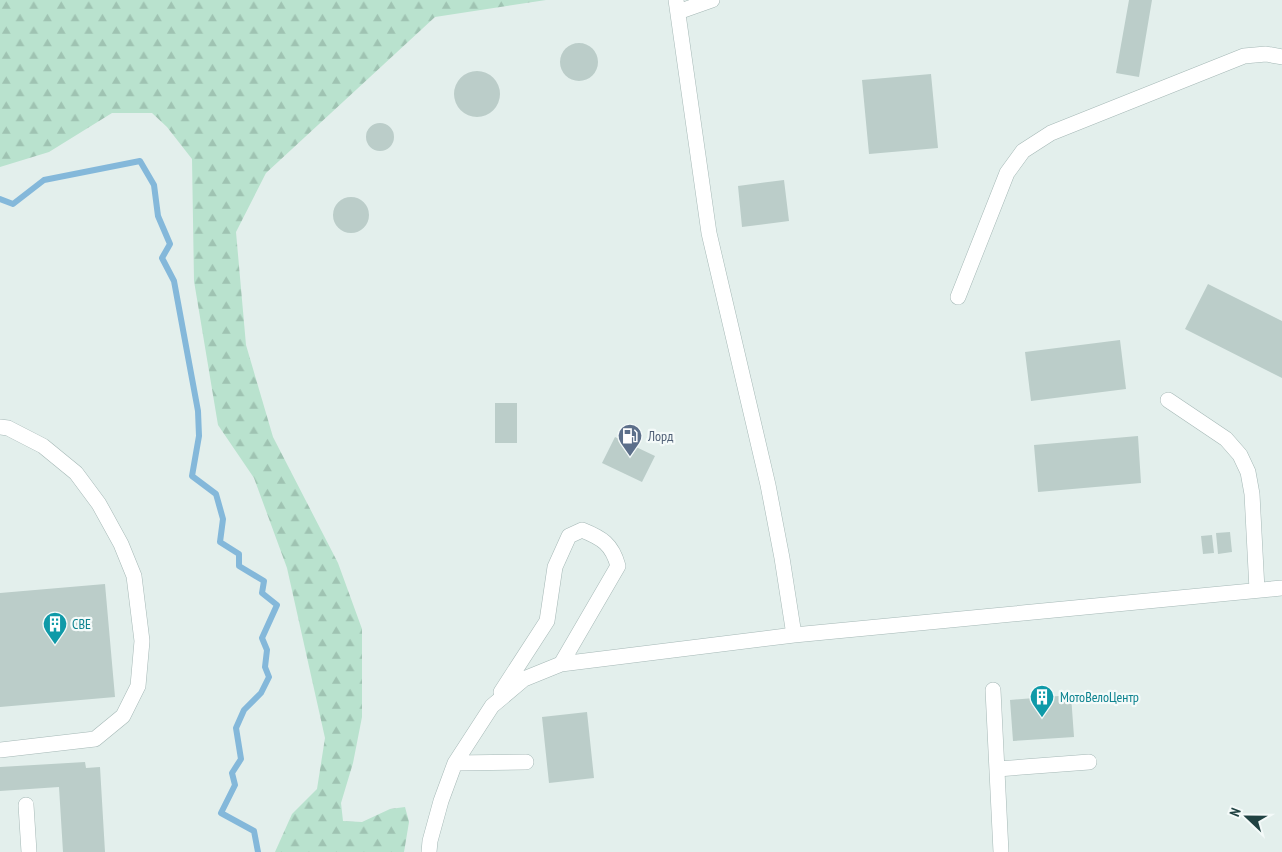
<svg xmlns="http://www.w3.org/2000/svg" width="1282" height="852" font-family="'PT Sans Narrow',sans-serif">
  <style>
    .forest { fill: url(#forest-firs) }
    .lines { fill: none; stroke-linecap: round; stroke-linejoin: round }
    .stream { stroke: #84b8da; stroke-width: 6 }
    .building { fill: #bbcdc9 }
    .minor-casing { stroke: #a5b8b6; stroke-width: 16 }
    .minor { stroke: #fff; stroke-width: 15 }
    .labels { text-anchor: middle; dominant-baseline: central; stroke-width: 4.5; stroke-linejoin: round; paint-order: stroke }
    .service-label { font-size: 14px; fill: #4e5e75; stroke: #f4faf9; text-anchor: start }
    .culture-label { font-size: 14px; fill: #0d838f; stroke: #f4faf9; text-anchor: start }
  </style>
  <defs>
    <pattern id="forest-firs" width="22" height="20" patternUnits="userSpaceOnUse" patternTransform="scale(1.25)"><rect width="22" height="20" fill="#b9e2ce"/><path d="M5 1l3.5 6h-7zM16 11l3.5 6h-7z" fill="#9fc3b2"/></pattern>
  </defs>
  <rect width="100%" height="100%" fill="#e3efec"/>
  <path class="forest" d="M0,0H546L435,17L266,173L236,232L246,345L273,437L338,563L362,629V717L353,763L341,803L343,821L362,822L390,809L405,807L409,822L404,852H275L292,814L317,789L325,738L287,568L254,478L218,425L194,281L192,159L167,127L152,113H112L49,152L0,167Z"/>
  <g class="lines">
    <path class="stream" d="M0,199L13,204L44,180L140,161L154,185L158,216L170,244L162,258L174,281L198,411L199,436L192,476L216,494L223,519L220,542L239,554V566L264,581L262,593L277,605L262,638L267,650L265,667L269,677L261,693L244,710L236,728L241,759L232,773L235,785L221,813L254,831L258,852"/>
  </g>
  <path class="building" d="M1129,0H1152L1139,77L1116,73Z
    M560 62a19 19 0 1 1 38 0a19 19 0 1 1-38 0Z
    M454 94a23 23 0 1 1 46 0a23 23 0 1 1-46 0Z
    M931,74L938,148L869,154L862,80Z
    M366 137a14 14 0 1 1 28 0a14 14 0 1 1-28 0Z
    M784,180L789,221L742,227L738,186Z
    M333 215a18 18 0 1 1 36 0a18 18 0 1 1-36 0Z
    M1208,284L1282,321V378L1185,329Z
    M1120,340L1126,389L1031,401L1025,352Z
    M495,403H517V443H495Z
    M1138,436L1141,483L1038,492L1034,445Z
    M615,437L655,456L642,482L602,463Z
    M1230,532L1232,552L1218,554L1216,533Z
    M1212,535L1214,553L1203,554L1201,536Z
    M105,584L115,697L0,707V593Z
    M1071,695L1074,737L1013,741L1010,700Z
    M587,712L594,778L549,783L542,717Z
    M85,762L86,768L100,767L105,852H63L59,787L0,791V767Z"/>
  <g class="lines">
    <defs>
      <path id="minor" d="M676,0L709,233L768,485L782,558L794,635
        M678,12L712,0
        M958,297L1007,173L1023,151L1051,133L1244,56L1266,54L1282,57
        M1168,400L1226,439L1240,455L1248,472L1252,494L1257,590
        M0,427L8,428L43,446L76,473L99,504L121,544L134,576L142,641L138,686L123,716L95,739L0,750
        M993,690L1001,852
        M501,692L547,621L555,567L569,536L582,530C602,538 612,544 618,566L561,664
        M455,763L526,762
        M997,769L1089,762
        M26,805L29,852
        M429,852L430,841L441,801L455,763L492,706L524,679L561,664L794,635L1282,588"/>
    </defs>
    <use href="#minor" class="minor-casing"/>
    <use href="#minor" class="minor"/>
  </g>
  <defs>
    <symbol id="fuel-pin" viewBox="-11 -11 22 30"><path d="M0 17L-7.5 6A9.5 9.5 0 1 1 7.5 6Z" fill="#5c6f8a" stroke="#f4faf9"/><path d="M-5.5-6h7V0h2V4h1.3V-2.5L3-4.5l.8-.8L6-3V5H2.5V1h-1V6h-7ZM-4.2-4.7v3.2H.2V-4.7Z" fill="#fff"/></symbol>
    <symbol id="building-pin" viewBox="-11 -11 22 30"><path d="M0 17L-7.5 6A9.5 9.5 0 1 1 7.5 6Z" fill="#0f9aa8" stroke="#f4faf9"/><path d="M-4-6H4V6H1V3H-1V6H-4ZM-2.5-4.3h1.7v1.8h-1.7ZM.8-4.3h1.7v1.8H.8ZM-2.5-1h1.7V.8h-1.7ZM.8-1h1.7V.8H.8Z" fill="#fff"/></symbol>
  </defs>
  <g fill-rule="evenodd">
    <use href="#fuel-pin" x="616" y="422" width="28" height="38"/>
    <use href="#building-pin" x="41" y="610" width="28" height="38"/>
    <use href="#building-pin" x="1028" y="683" width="28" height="38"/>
  </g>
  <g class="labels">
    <g class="service-label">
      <text x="648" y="436">Лорд</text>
    </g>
    <g class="culture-label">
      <text x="72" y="624">СВЕ</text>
      <text x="1060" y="697">МотоВелоЦентр</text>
    </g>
  </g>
  <g transform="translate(1247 817) rotate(292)" stroke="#f4faf9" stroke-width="4" paint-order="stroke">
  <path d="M0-4L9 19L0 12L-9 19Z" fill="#204242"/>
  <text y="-8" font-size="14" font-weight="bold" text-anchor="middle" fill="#204242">N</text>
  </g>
</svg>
